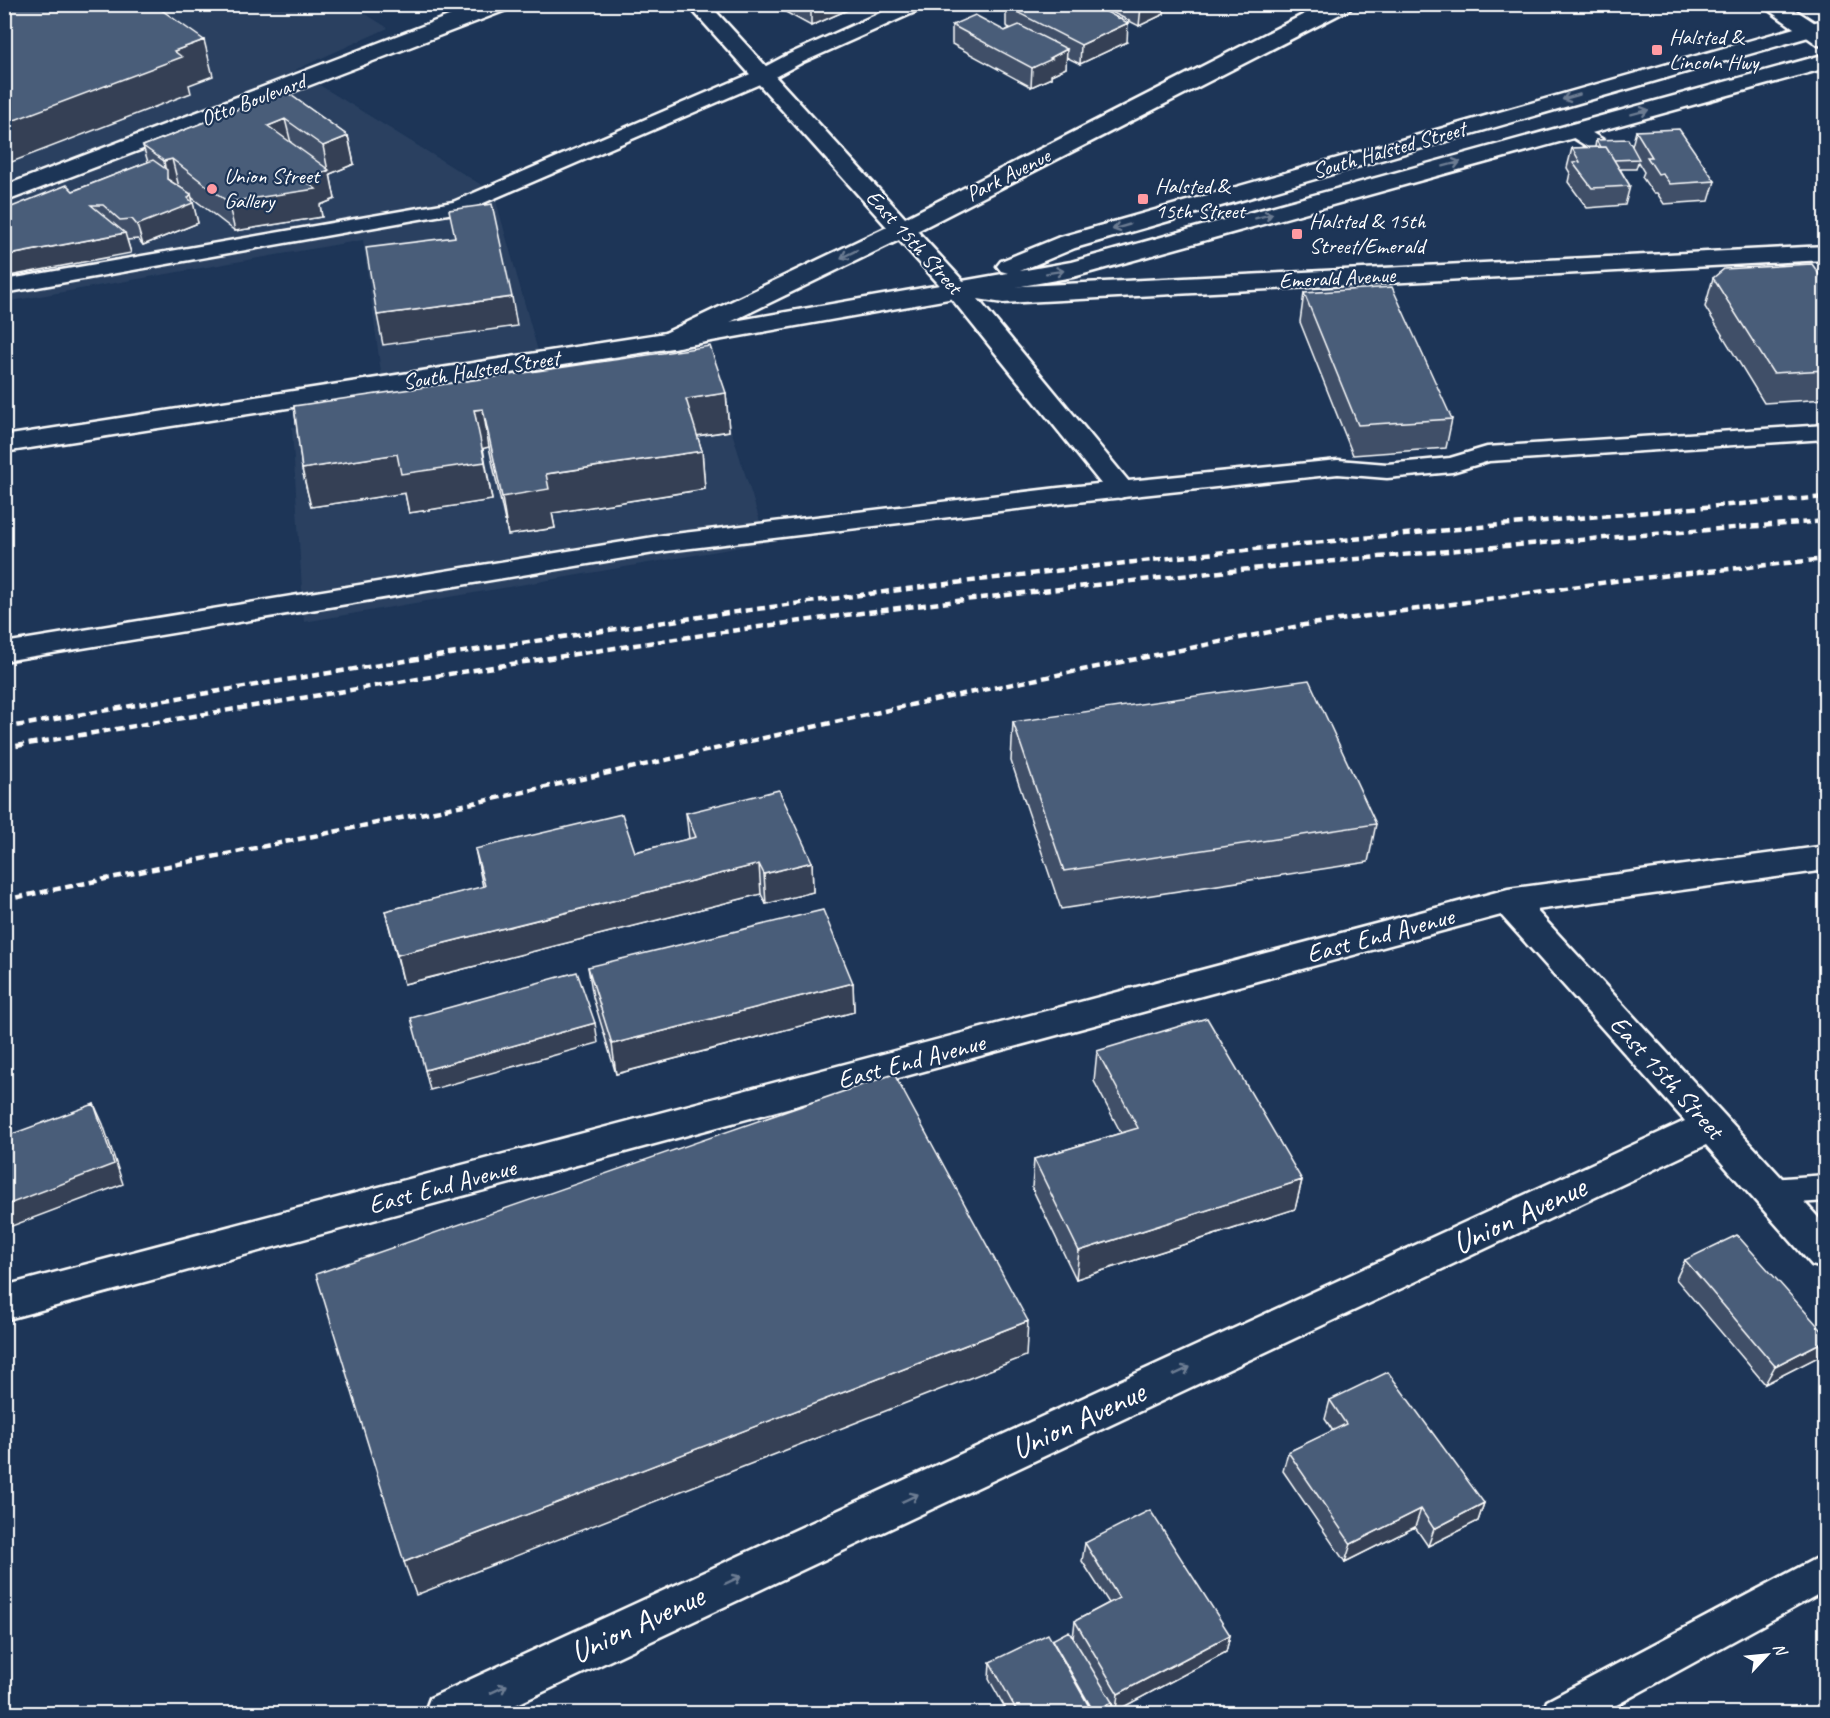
<svg xmlns="http://www.w3.org/2000/svg" width="1830" height="1718" font-family="Caveat,sans-serif">
  <style>
    .built { fill: #2a4161 }
    .lines { fill: none; stroke-linecap: round; stroke-linejoin: round }
    .service-casing { stroke: #fff; stroke-width: 5 }
    .minor-casing { stroke: #fff; stroke-width: 5 }
    .tertiary-casing { stroke: #fff; stroke-width: 5 }
    .primary-casing { stroke: #fff; stroke-width: 5 }
    .service { fill: #1d3557; fill-rule: evenodd }
    .minor { fill: #1d3557; fill-rule: evenodd }
    .tertiary { fill: #1d3557; fill-rule: evenodd }
    .primary { fill: #1d3557; fill-rule: evenodd }
    .rail { stroke: #fff; stroke-width: 4.5; stroke-dasharray: 8 4.5; stroke-linecap: butt }
    .wall { fill: #405068; stroke: #fff; stroke-width: 1.5 }
    .shaded-wall { fill: #344155; stroke: #fff; stroke-width: 1.5 }
    .building { fill: #4a5d79; stroke: #fff; stroke-width: 1.5 }
    .oneway { stroke: #6c7c92 }
    .poi-dot { fill: #ff9aa2; stroke: #1d3557; stroke-width: 2 }
    .labels { text-anchor: middle; dominant-baseline: central; stroke-width: 4.5; stroke-linejoin: round; paint-order: stroke }
    .far-poi-label { font-size: 22px; fill: #fff; stroke: #1d3557; text-anchor: start }
    .far-street-label { font-size: 22px; fill: #fff; stroke: #1d3557 }
    .street-label { font-size: 26px; fill: #fff; stroke: #1d3557 }
    .near-street-label { font-size: 32px; fill: #fff; stroke: #1d3557 }
  </style>
  <rect width="100%" height="100%" fill="#1d3557"/>
  <filter id="ink" filterUnits="userSpaceOnUse"><feTurbulence type="fractalNoise" baseFrequency=".0167" numOctaves="2"/><feDisplacementMap in="SourceGraphic" scale="12" xChannelSelector="R" yChannelSelector="G"/><feConvolveMatrix kernelMatrix="1 2 1 2 8 2 1 2 1" color-interpolation-filters="sRGB"/></filter>
  <g filter="url(#ink)">
    <path class="built" d="M5,5H351L388,28L295,70L483,186L496,201L549,391L711,366L763,531L770,542L304,622L292,427L387,416L363,240L5,302Z"/>
    <g class="lines">
      <defs>
        <path id="service" d="M900,4H926L924,8L801,63L769,80L465,211L4,293V280L453,202L755,72L787,55Z
          M1574,124L1581,126L1610,144L1613,148L1610,152H1596L1567,134L1564,130L1567,126Z
          M1826,425V439L1489,461L1452,472L1387,478L1338,474L1058,504L666,551L4,661V643L666,535L1058,488L1338,460L1387,464L1450,458L1487,447Z
          M1826,1175V1201L1770,1205L1759,1202L1754,1192L1759,1182L1770,1179Z
          M1826,1553V1590L1600,1714H1542L1547,1701Z"/>
        <path id="minor" d="M480,4H511L509,9L4,202V186Z
          M687,4H709L905,218L1324,4H1352L1350,9L917,231L964,282L1003,287L1826,246V260L1003,303L978,299L1130,483L1134,489L1130,495L1120,498L1110,495L947,293L899,240L681,346L672,348L663,346L659,340L663,334L887,227Z
          M1826,846V870L1536,910L1826,1226V1269L1812,1265L1706,1145L496,1714H424L430,1698L1685,1121L1501,915L4,1320V1286L1508,889Z"/>
        <path id="tertiary" d="M1826,19V32L1075,248L1020,271L1071,262L1826,54V68L1073,277L672,348L4,452V436L672,332L1008,273L1001,271L997,266L1001,261L1057,238Z"/>
        <path id="primary" d="M1760,4H1786L1826,30V46L1818,45Z"/>
      </defs>
      <use href="#service" class="service-casing"/>
      <use href="#minor" class="minor-casing"/>
      <use href="#tertiary" class="tertiary-casing"/>
      <use href="#primary" class="primary-casing"/>
      <use href="#service" class="service"/>
      <use href="#minor" class="minor"/>
      <use href="#tertiary" class="tertiary"/>
      <use href="#primary" class="primary"/>
      <path class="rail" d="M4,728C304,675 605,628 907,589C1213,550 1519,522 1826,497
        M4,748C289,700 574,651 861,613C1182,571 1504,545 1826,521
        M4,900L488,800L924,702L1304,625L1622,580L1826,559"/>
    </g>
    <path class="wall" d="M771,4H861L811,26Z
      M1006,4L1127,42L1080,64L1066,57V68L1051,75V78L1031,87L952,44V25L1005,31L1010,28L1006,26Z
      M1096,4H1165L1164,14L1139,26Z
      M1184,4H1202L1193,9Z
      M285,91L348,136L354,164L330,174L335,199L320,205L322,217L235,231L191,197L198,223L143,245L138,239L127,240L131,253L73,191L148,162L143,146Z
      M1636,131L1715,181L1709,201L1664,204L1657,193H1653L1642,177L1644,172L1638,162L1636,169H1620L1630,186L1625,205L1587,208L1568,182L1570,173L1567,168L1572,148L1595,147L1596,140L1632,146Z
      M1713,278L1826,284V399L1764,403L1705,307Z
      M1304,293L1452,419L1446,448L1353,455L1300,322Z
      M726,393L729,431L697,436L702,451L705,489L552,513L555,528L508,535L489,447L483,448L492,500L409,513L405,493L311,507L302,469L294,406Z
      M1013,722L1376,824L1368,862L1061,909L1011,761Z
      M686,813L812,862L813,892L766,904L761,894L404,984L385,911L483,887L475,849L635,852L689,839Z
      M588,967L853,983L854,1012L616,1074L593,997Z
      M1097,1051L1302,1180L1295,1209L1076,1279L1032,1188L1034,1159L1121,1133L1094,1081Z
      M1685,1260L1818,1357L1765,1384L1676,1279Z
      M1330,1400L1484,1503L1478,1521L1428,1546L1415,1527L1345,1562L1283,1471L1288,1452L1333,1431L1325,1419Z
      M1085,1543L1230,1635L1226,1652L1116,1711L1112,1704L1111,1711L1106,1713H1008L989,1679L990,1662L1052,1640L1073,1638L1075,1621L1109,1603L1082,1561Z"/>
    <path class="shaded-wall" d="M818,4H861L811,26V7Z
      M1146,4H1165L1164,14L1139,26L1141,7Z
      M1193,4H1202L1193,9Z
      M1128,23L1127,42L1080,64L1081,45Z
      M204,40L213,76L189,85L191,93L4,165V124L174,51Z
      M1067,49L1066,68L1051,75V78L1031,87L1032,68L1050,58Z
      M285,119L292,147L268,126Z
      M348,136L354,164L330,174L335,199L320,205L322,217L235,231L228,202L304,180L328,171L323,146Z
      M172,159L179,187L167,179L164,161Z
      M191,194L198,223L143,245L137,225L188,198Z
      M125,233L131,253L4,277V256Z
      M512,297L517,326L383,345L377,315Z
      M726,393L729,431L689,437L686,399Z
      M483,409L489,447L481,449L474,410Z
      M702,451L705,489L552,513L555,528L508,535L502,497L546,474Z
      M397,454L485,462L492,500L409,513L405,493L311,507L302,469Z
      M812,862L813,892L766,904L764,874Z
      M759,864L761,894L404,984L397,955Z
      M853,983L854,1012L616,1074L612,1044Z
      M595,1023L598,1043L430,1090L425,1070Z
      M94,1104L103,1124L123,1184L4,1229V1206Z
      M1302,1180L1295,1209L1076,1279L1079,1251Z
      M1028,1321L1026,1356L416,1595L404,1562Z
      M1826,1340V1344L1818,1357L1765,1384L1775,1366Z
      M1484,1503L1478,1521L1428,1546L1434,1529Z
      M1421,1509L1415,1527L1345,1562L1351,1544Z
      M1230,1635L1226,1652L1116,1711L1118,1694Z
      M1112,1702L1111,1711L1106,1713H1093L1094,1712Z"/>
    <path class="building" d="M4,4H153L204,40L174,51L182,57L4,124Z
      M805,4H818L811,7Z
      M1006,4H1091L1128,23L1081,45L1007,7Z
      M1135,4H1146L1141,7Z
      M975,15L1005,31L1019,25L1067,49L1050,58L1052,59L1032,68L952,25Z
      M285,91L348,136L323,146L285,119L268,126L329,170L304,180L316,189L228,202L172,159L164,161L143,146Z
      M1679,129L1715,181L1670,184L1662,173L1658,174L1647,157H1652L1636,131Z
      M1628,139L1639,159L1614,160L1606,147H1600L1596,140Z
      M1606,147L1630,186L1592,188L1573,163L1580,162L1572,148Z
      M153,160L167,170V179L191,194L188,198L193,203L137,225L132,219L120,220L103,205H91L125,233L4,256V210L67,185L73,191Z
      M492,204L512,297L377,315L366,248L455,237L449,210Z
      M1812,264L1826,284V370L1773,373L1713,278L1724,269Z
      M1392,287L1452,419L1358,425L1304,293Z
      M710,346L726,393L686,399L702,451L546,474L549,489L502,497L483,409L474,410L485,462L401,474L397,454L302,469L294,406Z
      M1309,680L1376,824L1064,871L1013,722Z
      M779,790L812,862L764,874L759,864L397,955L385,911L485,886L475,849L622,814L635,852L696,837L686,813Z
      M823,910L853,983L612,1044L588,967Z
      M577,972L595,1023L425,1070L411,1018Z
      M1207,1018L1302,1180L1079,1251L1034,1159L1138,1128L1097,1051Z
      M894,1074L1028,1321L404,1562L316,1274Z
      M94,1104L114,1164L4,1206V1137Z
      M1737,1235L1826,1335V1340L1775,1366L1685,1260Z
      M1388,1372L1484,1503L1434,1529L1421,1509L1351,1544L1288,1452L1346,1424L1330,1400Z
      M1150,1510L1230,1635L1118,1694L1075,1621L1119,1598L1085,1543Z
      M1069,1631L1112,1702L1094,1712L1052,1640Z
      M1048,1634L1091,1710L1084,1713H1018L990,1662Z"/>
    <defs><path id="oneway-shaft" d="M-6 0H5M1.5-3L5.5 0L1.5 3" fill="none" stroke-width="1.6" stroke-linecap="round" stroke-linejoin="round" transform="scale(1.5)"/></defs>
    <g class="oneway">
      <use href="#oneway-shaft" transform="translate(1571 97) rotate(164)"/>
      <use href="#oneway-shaft" transform="translate(1640 112) rotate(-15)"/>
      <use href="#oneway-shaft" transform="translate(1452 164) rotate(-15)"/>
      <use href="#oneway-shaft" transform="translate(1264 216) rotate(-15)"/>
      <use href="#oneway-shaft" transform="translate(1121 227) rotate(164)"/>
      <use href="#oneway-shaft" transform="translate(849 254) rotate(154)"/>
      <use href="#oneway-shaft" transform="translate(1055 272) rotate(-9)"/>
      <use href="#oneway-shaft" transform="translate(1182 1371) rotate(-25)"/>
      <use href="#oneway-shaft" transform="translate(910 1498) rotate(-25)"/>
      <use href="#oneway-shaft" transform="translate(733 1580) rotate(-25)"/>
      <use href="#oneway-shaft" transform="translate(499 1689) rotate(-25)"/>
    </g>
  </g>
  <g class="poi-dot">
    <rect x="1651" y="44" width="12" height="12" rx="3"/>
    <circle cx="212" cy="189" r="6"/>
    <rect x="1137" y="193" width="12" height="12" rx="3"/>
    <rect x="1291" y="228" width="12" height="12" rx="3"/>
  </g>
  <g class="labels">
    <g class="far-poi-label">
      <text x="1669" y="37">Halsted &amp;<tspan x="1669" dy="25">Lincoln Hwy</tspan></text>
      <text x="224" y="176">Union Street<tspan x="224" dy="25">Gallery</tspan></text>
      <text x="1155" y="186">Halsted &amp;<tspan x="1155" dy="25">15th Street</tspan></text>
      <text x="1309" y="221">Halsted &amp; 15th<tspan x="1309" dy="25">Street/Emerald</tspan></text>
    </g>
    <g class="far-street-label">
      <text transform="translate(253 100) rotate(-21)">Otto Boulevard</text>
      <text transform="translate(1389 150) rotate(-16)">South Halsted Street</text>
      <text transform="translate(1008 175) rotate(-27)">Park Avenue</text>
      <text transform="translate(914 242) rotate(48)">East 15th Street</text>
      <text transform="translate(1337 278) rotate(-3)">Emerald Avenue</text>
      <text transform="translate(481 370) rotate(-9)">South Halsted Street</text>
    </g>
    <g class="street-label">
      <text transform="translate(1380 935) rotate(-15)">East End Avenue</text>
      <text transform="translate(911 1061) rotate(-15)">East End Avenue</text>
      <text transform="translate(1667 1077) rotate(48)">East 15th Street</text>
      <text transform="translate(442 1186) rotate(-15)">East End Avenue</text>
    </g>
    <g class="near-street-label">
      <text transform="translate(1519 1215) rotate(-25)">Union Avenue</text>
      <text transform="translate(1078 1420) rotate(-25)">Union Avenue</text>
      <text transform="translate(637 1624) rotate(-25)">Union Avenue</text>
    </g>
  </g>
  <rect width="1830" height="1718" fill="none" stroke="#1d3557" stroke-width="24"/>
  <rect x="12" y="12" width="1806" height="1694" fill="none" stroke="#fff" stroke-width="2" filter="url(#ink)"/>
  <g transform="translate(1767 1655) rotate(64)" stroke="#1d3557" stroke-width="4.5" paint-order="stroke">
  <path d="M0-4.5L10 22L0 15L-10 22Z" fill="#ffffff"/>
  <text y="-9" font-size="16" font-weight="bold" text-anchor="middle" fill="#ffffff">N</text>
  </g>
</svg>
